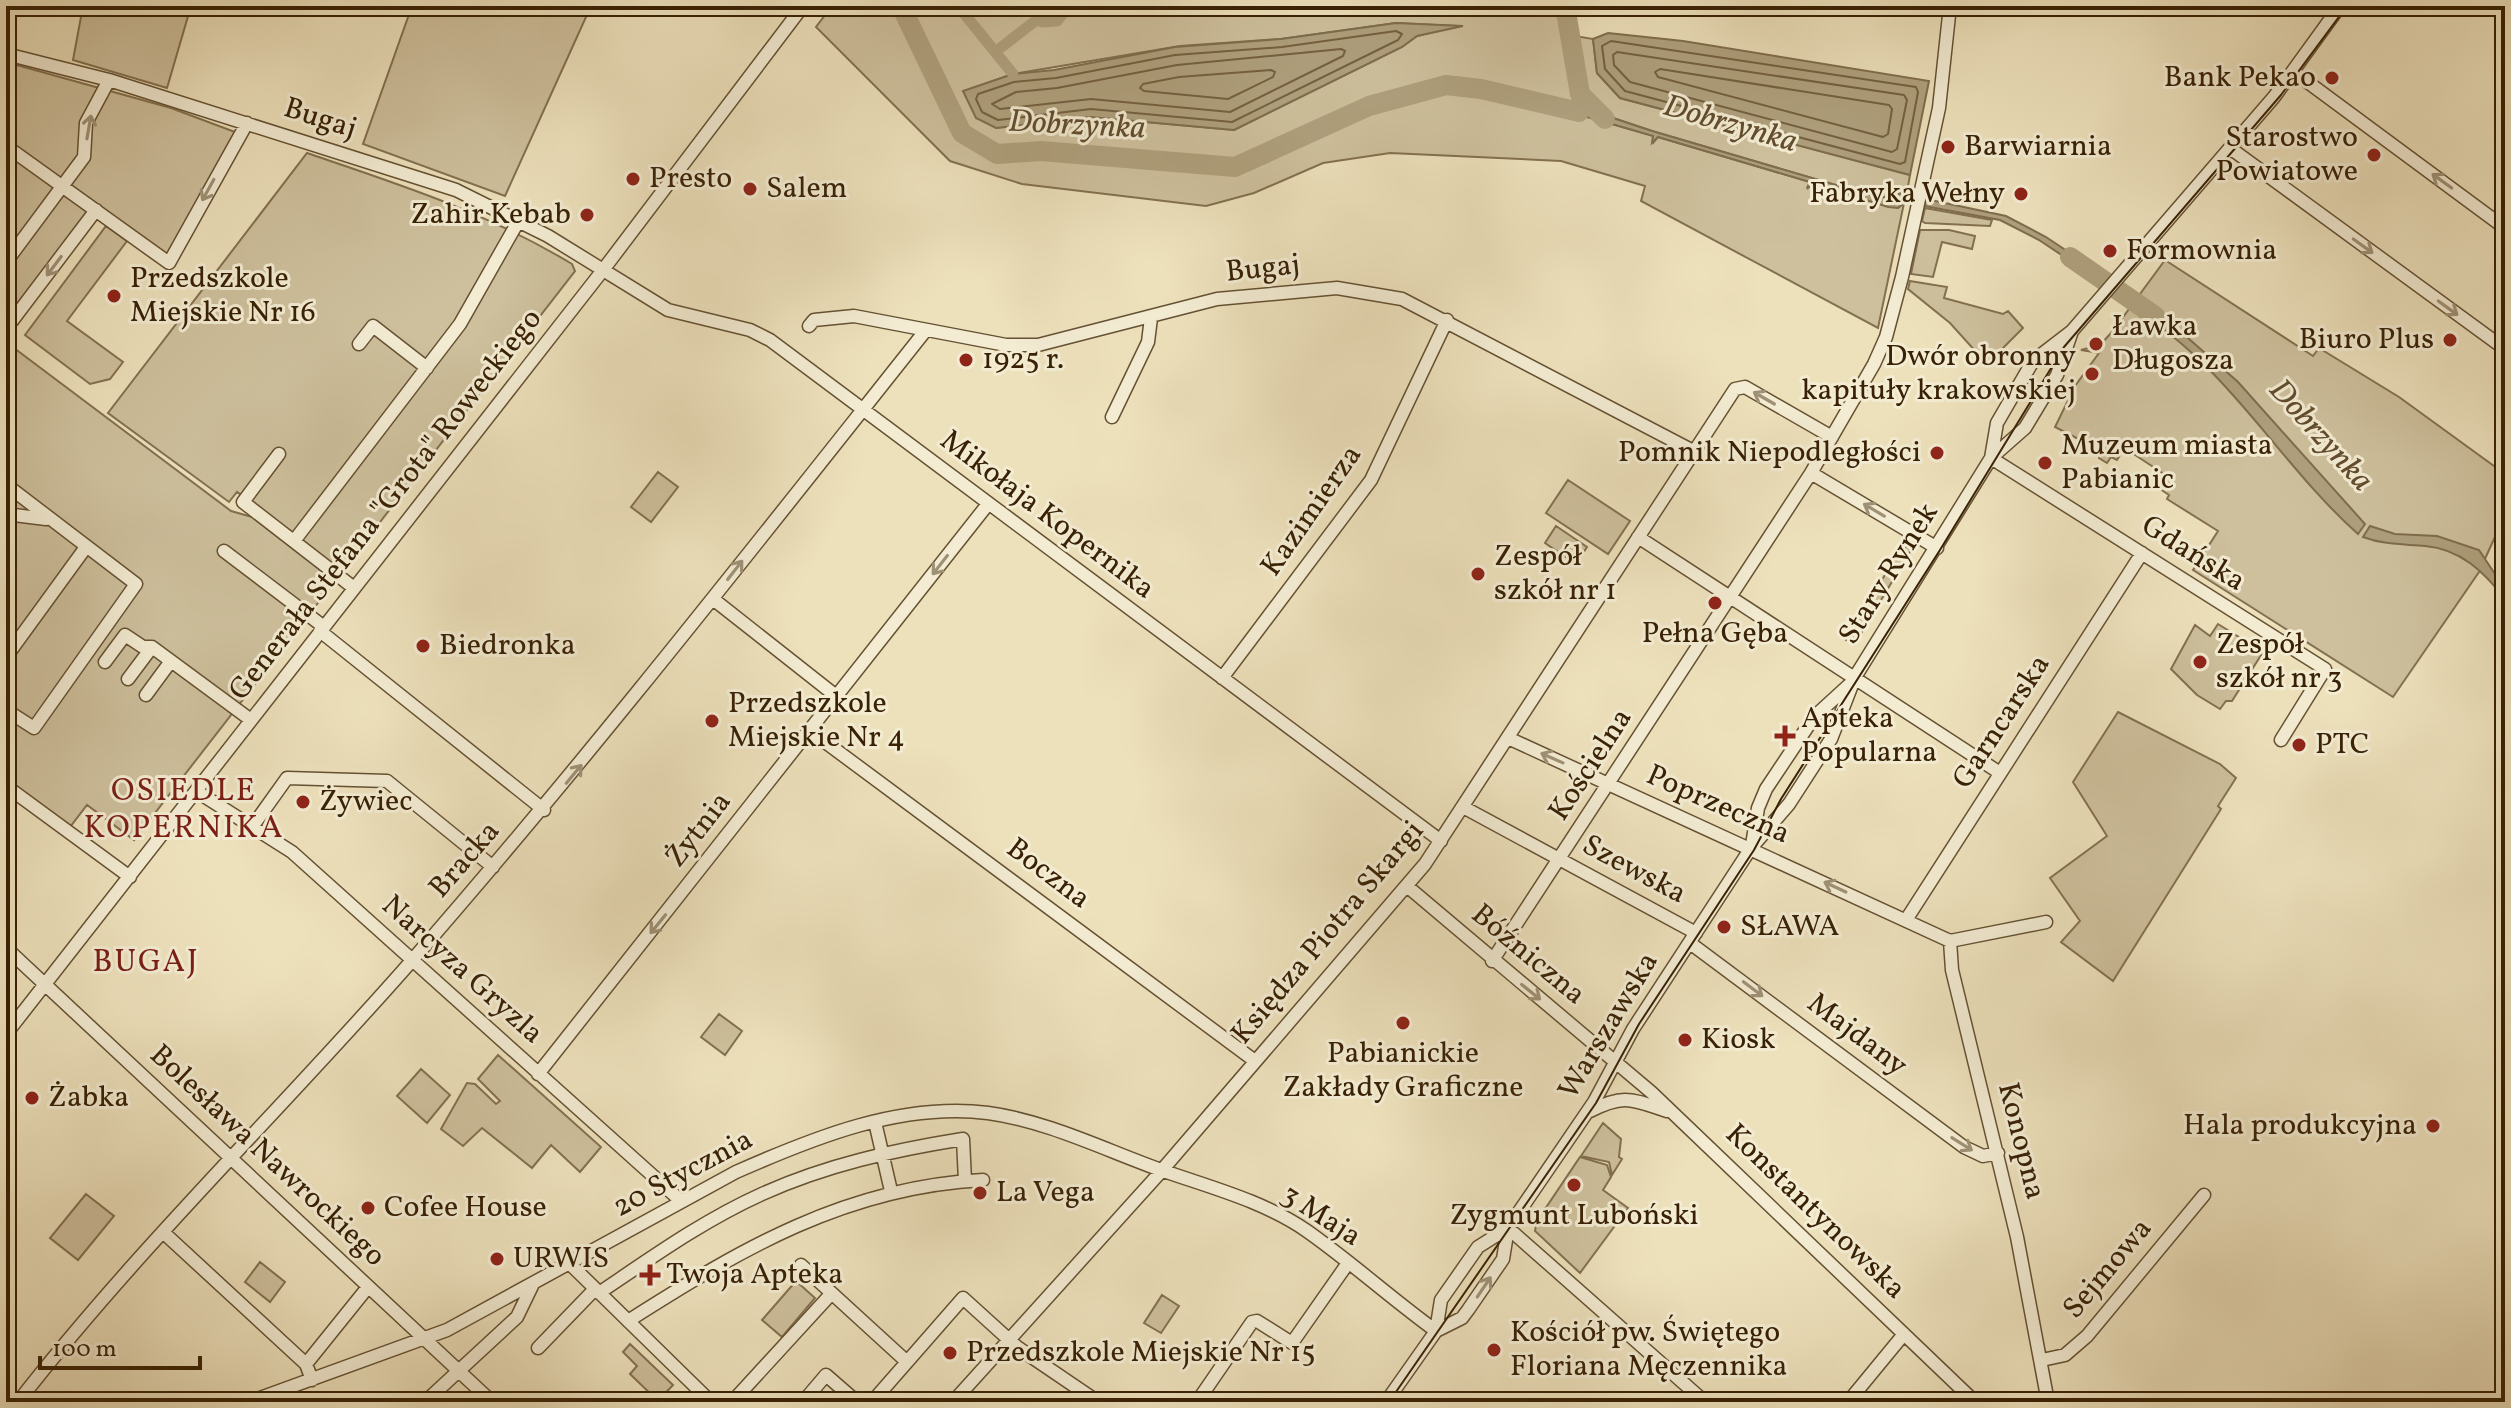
<svg xmlns="http://www.w3.org/2000/svg" width="2511" height="1408" font-family="Vollkorn,serif">
  <style>
    .green { fill: #cec09d; stroke: #837050; stroke-width: 2; fill-rule: evenodd }
    .water { fill: #afa07d; stroke: #7f6d4d; stroke-width: 2 }
    .lines { fill: none; stroke-linecap: round; stroke-linejoin: round }
    .shore { stroke: #746040; stroke-width: 2 }
    .canal { stroke: #afa07d; stroke-width: 11 }
    .river { stroke: #afa07d; stroke-width: 20 }
    .minor-casing { stroke: #655132; stroke-width: 15 }
    .major-casing { stroke: #382104; stroke-width: 19 }
    .minor { stroke: #f3ecd3; stroke-width: 12 }
    .major { stroke: #ede1bc; stroke-width: 16 }
    .tram { stroke: #382104; stroke-width: 2 }
    .oneway { stroke: #9f9176 }
    .poi-dot { fill: #8f2418; stroke: #f3ecd3; stroke-width: 3 }
    .labels { text-anchor: middle; dominant-baseline: central; stroke-width: 6; stroke-linejoin: round; paint-order: stroke }
    .poi-label { font-size: 30px; fill: #382104; stroke: #f3ecd3; text-anchor: start }
    .street-label { font-size: 30px; fill: #382104; stroke: #f3ecd3 }
    .water-label { font-size: 32px; font-style: italic; fill: #624d2e; stroke: #f3ecd3 }
    .neighbourhood-label { font-size: 32px; letter-spacing: 2px; fill: #7a1f14; stroke: #f3ecd3 }
  </style>
  <rect width="100%" height="100%" fill="#ede1bc"/>
  <filter id="stains"><feTurbulence type="fractalNoise" baseFrequency=".0025" numOctaves="4"/><feColorMatrix values="0 0 0 0 .2 0 0 0 0 .09 0 0 0 0 .02 0 0 0 .5 -.17"/></filter>
  <radialGradient id="worn" r=".72"><stop offset=".6" stop-color="#630" stop-opacity="0"/><stop offset="1" stop-color="#630" stop-opacity=".3"/></radialGradient>
  <path class="green" d="M83,6H191L167,88L73,60Z
    M412,6H591L505,196L363,144Z
    M832,6H897L938,85L908,22L920,6H1565L1569,35L1593,39L1597,73L1620,98L1910,175L1907,192L1880,198L1652,131L1613,118L1598,108L1600,117L1506,94L1654,136V142L1658,137L1810,182L1807,188L1813,183L1898,208L1904,203L1878,328L1641,201L1645,186L1561,161L1390,153L1323,163L1254,193L1206,206L1022,184L950,161L816,27ZM1396,23L1458,26L1417,36L1402,47L1234,130L1090,117L996,128L964,91L1013,74L1180,46L1281,39Z
    M6,62L171,108L235,132L169,253H162L95,204L6,318Z
    M307,153C401,185 486,212 572,264L575,271L342,571L237,492L229,502L108,413Z
    M1925,208L1992,220L1990,226L1925,223L1922,221Z
    M106,226L127,241L67,321L123,362L110,379L90,384L25,335Z
    M1920,230H1949L1975,236L1972,249L1942,242L1933,277L1911,274Z
    M2165,260L2313,356L2319,348L2399,397L2505,474V515L2479,572L2393,697L2193,570L2218,531L2167,499L2169,495L2160,489L2167,476L2129,451L2126,454L2122,452L2117,460L2111,457L2107,463L2099,458L2102,451L2055,427L2075,386L2099,353L2081,350L2100,345L2112,332Z
    M1910,281L1947,287L1944,298L2003,314L2008,311L2023,328L1987,364L1950,323L1908,289Z
    M6,342L231,511L252,517L335,581L134,840L87,805L70,827L6,779Z
    M658,472L678,487L651,522L631,507Z
    M1568,480L1630,521L1608,554L1546,513Z
    M1556,526L1587,547L1576,564L1545,543Z
    M1909,542L1914,545L1854,645L1846,640L1895,558L1900,557Z
    M2218,624L2263,652L2232,701H2226L2220,709L2197,695L2171,669L2195,625L2210,636Z
    M2118,712L2220,764L2236,778L2218,806L2221,809L2113,981L2061,942L2080,921L2050,878L2107,836L2073,782Z
    M719,1014L742,1031L725,1055L701,1037Z
    M498,1055L601,1147L580,1172L551,1145L532,1168L482,1128L463,1146L441,1129L467,1083L475,1084L496,1104L500,1101L478,1079Z
    M421,1069L450,1095L427,1123L397,1096Z
    M1603,1123L1621,1139L1619,1157L1622,1159L1612,1175L1609,1162L1581,1156Z
    M1580,1157L1607,1165L1611,1177L1603,1190L1628,1208L1580,1273L1535,1231L1537,1221Z
    M86,1194L114,1216L78,1260L50,1238Z
    M260,1262L285,1282L270,1302L245,1282Z
    M796,1281L815,1298L782,1337L762,1320Z
    M1162,1295L1179,1306L1161,1333L1144,1323Z
    M630,1344L673,1385L658,1401L630,1374L637,1366L623,1352Z"/>
  <path class="water" d="M1396,23L1463,26L1417,36L1402,47L1234,130L1090,117L996,128L976,118L963,91L1013,74L1054,70L1175,47L1281,39Z
    M1608,33L1683,41L1929,81L1910,175L1620,98L1597,73L1593,39Z
    M1556,104L1597,116L1594,112L1598,108L1613,118L1652,131L1880,198L1907,192L1904,203L1898,208L1888,207L1813,183L1807,189L1810,182L1658,137L1652,143L1653,136L1554,107Z
    M1926,199L2006,216L2046,237L2094,269L2090,274L2039,240L2000,220L1924,206Z
    M2139,295L2238,382L2365,524L2358,534C2278,463 2226,362 2130,307Z
    M2370,526L2395,534L2437,536L2479,550L2505,589V599C2484,572 2461,549 2425,546C2404,544 2384,545 2363,537Z"/>
  <g class="lines">
    <path class="shore" d="M1396,31L1402,34L1398,40L1232,122L1091,109L998,120L982,112L976,99L978,94L1014,82L1056,78L1175,55L1282,47Z
      M1611,41L1916,87L1918,92L1905,162L1900,164L1625,91L1605,69L1602,46Z
      M1341,49L1345,51L1343,56L1230,112L1091,99L1000,109L992,104L1016,92L1057,88L1177,65Z
      M1617,52L1904,95L1907,100L1897,149L1892,152L1630,82L1614,65L1613,55Z
      M1660,69L1889,105L1892,109L1888,134L1883,137L1658,77L1655,72Z
      M1271,70L1275,72L1273,77L1228,99L1144,91L1140,88L1143,84L1179,77Z"/>
    <path class="canal" d="M958,6L1013,74
      M995,52L1039,18L1042,22L1057,21L1069,6"/>
    <path class="river" d="M901,6L962,133L997,154L1041,151L1235,167L1369,106L1446,85L1481,89L1579,112
      M1565,6L1580,94L1605,119
      M2070,257L2155,316"/>
    <defs>
      <path id="minor" d="M6,54L109,80L456,190L548,236L668,310L750,330L770,340L1441,841
        M2294,72L2505,228
        M6,146L169,263L247,123
        M2230,148L2505,349
        M6,262L84,157L86,123L109,80
        M6,321H12L96,210
        M809,326L814,320L854,316L1006,345H1038L1217,299L1337,288L1402,299L1695,452
        M359,344L373,326L427,368
        M1112,417L1148,342L1151,318
        M279,454L243,502L354,588
        M1991,458L1997,423L2033,361L2072,331L2274,97L2340,6
        M1991,458L2325,669L2281,740
        M6,462V489
        M1811,473L1937,548
        M6,514L46,519
        M1638,537L2000,773
        M294,541L460,324L519,220
        M224,551L324,627
        M713,599L836,696
        M320,631L544,810
        M6,657L86,547
        M105,662L125,635L143,647H152L251,720
        M1222,678L1371,480L1447,320
        M128,679L152,647
        M146,695L171,661
        M6,710L34,728L136,584L9,487
        M809,730L1255,1061
        M1508,738L1950,941L1952,970L2017,1237L2048,1402
        M6,786L130,877
        M196,791L292,852L681,1201
        M1463,807L1696,933
        M252,827L287,778L387,781L493,867
        M1752,845L1758,808L1766,789L1814,717L1849,685
        M1408,887L1651,1092L1975,1402
        M1906,920L2142,553
        M1950,941L2046,922
        M1690,943L1964,1147L1983,1156L1998,1153
        M6,948L492,1402
        M1492,961L1811,473L1874,364L1886,337L1902,277L1939,108L1950,6
        M6,1034L603,270L803,6
        M538,1074L988,504
        M1590,1111C1625,1093 1633,1100 1667,1111
        M875,1122L891,1191
        M1508,1228L1705,1402
        M164,1233L306,1364L312,1380
        M571,1265L711,1402
        M801,1265L906,1361
        M599,1293C651,1258 704,1220 762,1194C826,1165 894,1150 963,1139L965,1181
        M628,1321C741,1249 846,1187 983,1180
        M1436,1331L1441,1300L1478,1247L1508,1228L1594,1102L1633,1029L1751,848L1789,804L1831,739L1855,677L1991,458L2025,428L2057,375L2072,331
        M538,1348L595,1289
        M2042,1360L2065,1355L2087,1336L2204,1195
        M306,1364L368,1287
        M18,1402C138,1248 279,1112 408,965C588,759 756,544 926,330
        M249,1402L447,1330L736,1172C813,1138 901,1102 988,1113C1047,1121 1105,1150 1161,1170C1209,1187 1264,1201 1307,1231C1351,1262 1392,1299 1436,1331
        M425,1402L517,1317L532,1286
        M732,1402L831,1294
        M803,1402L826,1375L857,1402
        M872,1402L963,1298L1017,1347L1098,1402
        M953,1402L1157,1176L1425,864L1735,389L1745,387L1832,437
        M1197,1402L1252,1322L1257,1321L1292,1343L1348,1263
        M1386,1402L1436,1331L1462,1318L1468,1310L1503,1259L1508,1228
        M1848,1402L1904,1334"/>
      <path id="major" d="M2500,1402L2505,1395"/>
    </defs>
    <use href="#minor" class="minor-casing"/>
    <use href="#major" class="major-casing"/>
    <use href="#minor" class="minor"/>
    <use href="#major" class="major"/>
    <path class="tram" d="M1389,1402L1596,1103L1639,1024L1754,850L1781,799L1940,550L2064,347L2281,95L2347,6"/>
  </g>
  <defs><path id="oneway-shaft" d="M-6 0H5M1.5-3L5.5 0L1.5 3" fill="none" stroke-width="1.6" stroke-linecap="round" stroke-linejoin="round" transform="scale(2)"/></defs>
  <g class="oneway">
    <use href="#oneway-shaft" transform="translate(89 127) rotate(-80)"/>
    <use href="#oneway-shaft" transform="translate(2442 181) rotate(-144)"/>
    <use href="#oneway-shaft" transform="translate(208 190) rotate(119)"/>
    <use href="#oneway-shaft" transform="translate(2363 246) rotate(36)"/>
    <use href="#oneway-shaft" transform="translate(54 266) rotate(127)"/>
    <use href="#oneway-shaft" transform="translate(2448 308) rotate(36)"/>
    <use href="#oneway-shaft" transform="translate(1764 398) rotate(-150)"/>
    <use href="#oneway-shaft" transform="translate(1874 510) rotate(-149)"/>
    <use href="#oneway-shaft" transform="translate(940 565) rotate(128)"/>
    <use href="#oneway-shaft" transform="translate(735 570) rotate(-52)"/>
    <use href="#oneway-shaft" transform="translate(1552 758) rotate(-156)"/>
    <use href="#oneway-shaft" transform="translate(574 774) rotate(-50)"/>
    <use href="#oneway-shaft" transform="translate(1835 887) rotate(-155)"/>
    <use href="#oneway-shaft" transform="translate(658 924) rotate(129)"/>
    <use href="#oneway-shaft" transform="translate(1753 989) rotate(37)"/>
    <use href="#oneway-shaft" transform="translate(1531 992) rotate(39)"/>
    <use href="#oneway-shaft" transform="translate(1962 1144) rotate(32)"/>
    <use href="#oneway-shaft" transform="translate(1484 1287) rotate(-56)"/>
  </g>
  <g class="poi-dot">
    <circle cx="2332" cy="78" r="8"/>
    <circle cx="1948" cy="147" r="8"/>
    <circle cx="2374" cy="155" r="8"/>
    <circle cx="633" cy="179" r="8"/>
    <circle cx="750" cy="189" r="8"/>
    <circle cx="2021" cy="194" r="8"/>
    <circle cx="587" cy="215" r="8"/>
    <circle cx="2110" cy="251" r="8"/>
    <circle cx="114" cy="296" r="8"/>
    <circle cx="2450" cy="340" r="8"/>
    <circle cx="2096" cy="344" r="8"/>
    <circle cx="966" cy="360" r="8"/>
    <circle cx="2092" cy="374" r="8"/>
    <circle cx="1937" cy="453" r="8"/>
    <circle cx="2045" cy="463" r="8"/>
    <circle cx="1478" cy="574" r="8"/>
    <circle cx="1715" cy="603" r="8"/>
    <circle cx="423" cy="646" r="8"/>
    <circle cx="2200" cy="662" r="8"/>
    <circle cx="712" cy="721" r="8"/>
    <path d="M1781 724h8v8h8v8h-8v8h-8v-8h-8v-8h8z"/>
    <circle cx="2299" cy="745" r="8"/>
    <circle cx="303" cy="802" r="8"/>
    <circle cx="1724" cy="927" r="8"/>
    <circle cx="1403" cy="1023" r="8"/>
    <circle cx="1685" cy="1040" r="8"/>
    <circle cx="32" cy="1098" r="8"/>
    <circle cx="2433" cy="1126" r="8"/>
    <circle cx="1574" cy="1185" r="8"/>
    <circle cx="980" cy="1193" r="8"/>
    <circle cx="368" cy="1208" r="8"/>
    <circle cx="497" cy="1259" r="8"/>
    <path d="M646 1263h8v8h8v8h-8v8h-8v-8h-8v-8h8z"/>
    <circle cx="1494" cy="1350" r="8"/>
    <circle cx="950" cy="1353" r="8"/>
  </g>
  <g class="labels">
    <g class="poi-label">
      <text x="2316" y="78" text-anchor="end">Bank Pekao</text>
      <text x="2358" y="138" text-anchor="end">Starostwo<tspan x="2358" dy="34">Powiatowe</tspan></text>
      <text x="1964" y="147">Barwiarnia</text>
      <text x="649" y="179">Presto</text>
      <text x="766" y="189">Salem</text>
      <text x="2005" y="194" text-anchor="end">Fabryka Wełny</text>
      <text x="571" y="215" text-anchor="end">Zahir Kebab</text>
      <text x="2126" y="251">Formownia</text>
      <text x="130" y="279">Przedszkole<tspan x="130" dy="34">Miejskie Nr 16</tspan></text>
      <text x="2112" y="327">Ławka<tspan x="2112" dy="34">Długosza</tspan></text>
      <text x="2434" y="340" text-anchor="end">Biuro Plus</text>
      <text x="2076" y="357" text-anchor="end">Dwór obronny<tspan x="2076" dy="34">kapituły krakowskiej</tspan></text>
      <text x="982" y="360">1925 r.</text>
      <text x="2061" y="446">Muzeum miasta<tspan x="2061" dy="34">Pabianic</tspan></text>
      <text x="1921" y="453" text-anchor="end">Pomnik Niepodległości</text>
      <text x="1494" y="557">Zespół<tspan x="1494" dy="34">szkół nr 1</tspan></text>
      <text x="1715" y="634" text-anchor="middle">Pełna Gęba</text>
      <text x="2216" y="645">Zespół<tspan x="2216" dy="34">szkół nr 3</tspan></text>
      <text x="439" y="646">Biedronka</text>
      <text x="728" y="704">Przedszkole<tspan x="728" dy="34">Miejskie Nr 4</tspan></text>
      <text x="1801" y="719">Apteka<tspan x="1801" dy="34">Popularna</tspan></text>
      <text x="2315" y="745">PTC</text>
      <text x="319" y="802">Żywiec</text>
      <text x="1740" y="927">SŁAWA</text>
      <text x="1701" y="1040">Kiosk</text>
      <text x="1403" y="1054" text-anchor="middle">Pabianickie<tspan x="1403" dy="34">Zakłady Graficzne</tspan></text>
      <text x="48" y="1098">Żabka</text>
      <text x="2417" y="1126" text-anchor="end">Hala produkcyjna</text>
      <text x="996" y="1193">La Vega</text>
      <text x="384" y="1208">Cofee House</text>
      <text x="1574" y="1216" text-anchor="middle">Zygmunt Luboński</text>
      <text x="513" y="1259">URWIS</text>
      <text x="666" y="1275">Twoja Apteka</text>
      <text x="1510" y="1333">Kościół pw. Świętego<tspan x="1510" dy="34">Floriana Męczennika</tspan></text>
      <text x="966" y="1353">Przedszkole Miejskie Nr 15</text>
    </g>
    <g class="street-label">
      <text transform="translate(320 119) rotate(18)">Bugaj</text>
      <text transform="translate(1263 269) rotate(-6)">Bugaj</text>
      <text transform="translate(386 505) rotate(-52)">Generała Stefana "Grota" Roweckiego</text>
      <text transform="translate(1312 511) rotate(-55)">Kazimierza</text>
      <text transform="translate(1047 515) rotate(37)">Mikołaja Kopernika</text>
      <text transform="translate(2193 554) rotate(32)">Gdańska</text>
      <text transform="translate(1889 574) rotate(-58)">Stary Rynek</text>
      <text transform="translate(2002 722) rotate(-57)">Garncarska</text>
      <text transform="translate(1591 765) rotate(-57)">Kościelna</text>
      <text transform="translate(1718 805) rotate(24)">Poprzeczna</text>
      <text transform="translate(699 830) rotate(-52)">Żytnia</text>
      <text transform="translate(465 860) rotate(-49)">Bracka</text>
      <text transform="translate(1634 870) rotate(28)">Szewska</text>
      <text transform="translate(1048 874) rotate(37)">Boczna</text>
      <text transform="translate(1328 933) rotate(-50)">Księdza Piotra Skargi</text>
      <text transform="translate(1528 955) rotate(40)">Bóźniczna</text>
      <text transform="translate(462 970) rotate(42)">Narcyza Gryzla</text>
      <text transform="translate(1609 1026) rotate(-59)">Warszawska</text>
      <text transform="translate(1857 1035) rotate(37)">Majdany</text>
      <text transform="translate(2021 1141) rotate(76)">Konopna</text>
      <text transform="translate(267 1156) rotate(43)">Bolesława Nawrockiego</text>
      <text transform="translate(683 1174) rotate(-28)">20 Stycznia</text>
      <text transform="translate(1815 1212) rotate(44)">Konstantynowska</text>
      <text transform="translate(1321 1216) rotate(33)">3 Maja</text>
      <text transform="translate(2108 1269) rotate(-50)">Sejmowa</text>
    </g>
    <g class="water-label">
      <text transform="translate(1730 125) rotate(16)">Dobrzynka</text>
      <text transform="translate(1077 126) rotate(3)">Dobrzynka</text>
      <text transform="translate(2320 436) rotate(48)">Dobrzynka</text>
    </g>
    <g class="neighbourhood-label">
      <text x="184" y="792">OSIEDLE<tspan x="184" dy="37">KOPERNIKA</tspan></text>
      <text x="146" y="963">BUGAJ</text>
    </g>
  </g>
  <rect width="2511" height="1408" fill="none" stroke="#ede1bc" stroke-width="32"/>
  <rect x="8" y="8" width="2495" height="1392" fill="none" stroke="#382104" stroke-width="4"/>
  <rect x="16" y="16" width="2479" height="1376" fill="none" stroke="#382104" stroke-width="2"/>
  <path d="M40 1356v12h160v-12" fill="none" stroke="#382104" stroke-width="4"/>
  <text x="52" y="1356" font-size="24" fill="#382104" stroke="#f3ecd3" stroke-width="6" paint-order="stroke">100 m</text>
  <rect width="100%" height="100%" filter="url(#stains)"/>
  <rect width="100%" height="100%" fill="url(#worn)"/>
</svg>
